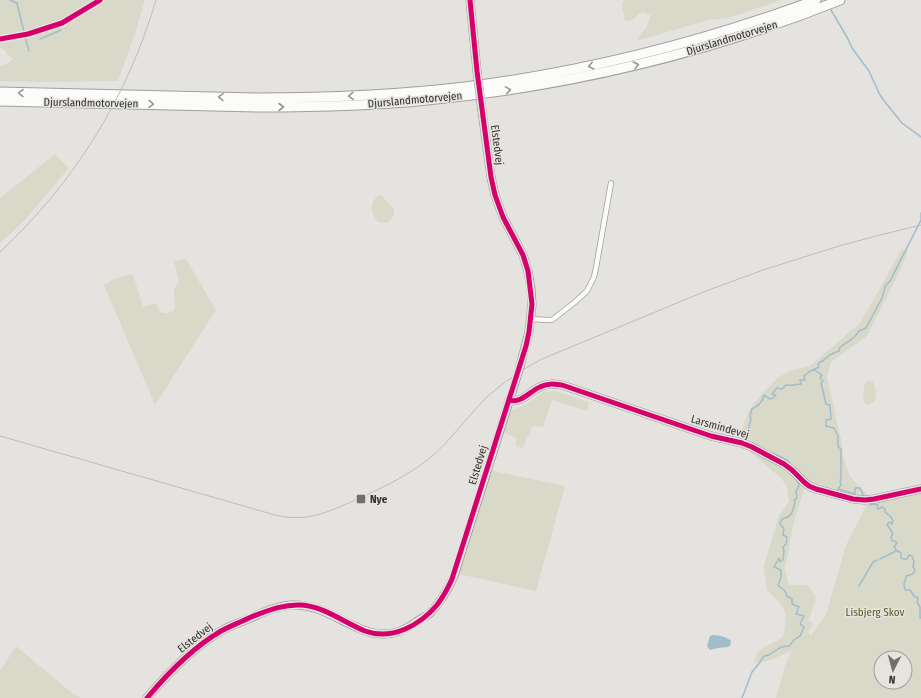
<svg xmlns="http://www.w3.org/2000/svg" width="921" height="698" font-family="'Fira Sans Condensed',sans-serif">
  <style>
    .green { fill: #d9d9c9; fill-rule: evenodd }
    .water { fill: #a1bcca }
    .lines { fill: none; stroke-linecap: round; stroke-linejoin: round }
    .stream { stroke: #a1bcca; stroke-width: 1.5 }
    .street-casing { stroke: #a09e9c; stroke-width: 6 }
    .secondary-casing { stroke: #a09e9c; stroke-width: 9 }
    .highway-casing { stroke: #a09e9c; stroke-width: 11 }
    .street { stroke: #fbfbfa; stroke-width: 4.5 }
    .secondary { stroke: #fbfbfa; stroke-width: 7 }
    .highway { stroke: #fbfbfa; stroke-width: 9 }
    .tram { stroke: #bdbdbc; stroke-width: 1 }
    .secondary-bridge-casing { stroke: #a09e9c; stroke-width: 9; stroke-linecap: butt }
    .secondary-bridge { stroke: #fbfbfa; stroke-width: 7 }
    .cycleway-casing { stroke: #e6e4df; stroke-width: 8 }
    .cycleway { stroke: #d6006c; stroke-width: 5 }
    .oneway { stroke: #969694 }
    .poi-dot { fill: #706f6c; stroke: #e6e4df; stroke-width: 1.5 }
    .labels { text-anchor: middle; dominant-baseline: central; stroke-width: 3; stroke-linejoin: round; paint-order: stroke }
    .street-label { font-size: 11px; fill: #31302e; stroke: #e6e4df }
    .poi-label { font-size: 11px; font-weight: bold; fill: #31302e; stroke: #e6e4df; text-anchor: start }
    .park-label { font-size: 11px; fill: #595a1d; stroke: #e6e4df }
  </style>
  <rect width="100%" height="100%" fill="#e5e3e0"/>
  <path class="green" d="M0,0H145L135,33L118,81L39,82L0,81V64L2,66C6,64 11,62 13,58L12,57L8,56C6,52 6,50 0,48Z
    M624,0H783L728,18L708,20L637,41L648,24L650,15L642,12L632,20L625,21L622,4Z
    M55,154L69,168C58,180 48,193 37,206C26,219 13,232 0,243V198Z
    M379,195H381L394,209C395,213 392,220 388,223L378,222C371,213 368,203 379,195Z
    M902,249L908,250L900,271L867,336L831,362L827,377L841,439L843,456L849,474L854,481L867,494L866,498H862L811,484L739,440L745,420L750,409L762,393L779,377L792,370L810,366L860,323Z
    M186,259L216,310L155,405L104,285L116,278L133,274L143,307L157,303C157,305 158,308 159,310C163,316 172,313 175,308L174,290L179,280L174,261Z
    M868,380L873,382C876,389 877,395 874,402L868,405L863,401L864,384Z
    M555,391L589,402L587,411L552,400L543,427L533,426L522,449L516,446V438L503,432L512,410L527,404L543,392Z
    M753,449L791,471L805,486L793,526L785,570L789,585H808L816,597L809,620L813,624L808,632L811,635L826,615L846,545L868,502L921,491V698H776L785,665L792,650L771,660L754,663L757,652L783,637C788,613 787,607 767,591L764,566L778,518L789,501L787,487L781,478L751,453ZM881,658H905V682H881Z
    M489,470L565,486L536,591L458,574Z
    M16,646L73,694L81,698H0V671Z"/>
  <path class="water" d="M713,635C718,635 727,637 731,641L730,646C726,648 723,647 719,648C716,648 713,649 710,650L707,646L710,636Z"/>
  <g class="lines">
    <path class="stream" d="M10,0L17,3L24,32
      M831,10L848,39L852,48L869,71L880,95L885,102L902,123L921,137
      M25,37L29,51
      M40,39L61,30
      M921,213V219
      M815,370L822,375L820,378L823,381L821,383L826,404L830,405L831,419L826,420V426L834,428L838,436V447L841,449V478L840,481L841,485L838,489L855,494V488H860L864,497
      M747,441L759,446L766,451
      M745,442L751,419L750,416L752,409C759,405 762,403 764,395L770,399L773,398L776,395L772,394L777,388L782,389L786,385C791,386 796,384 801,384L800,380H805L804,376L809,372L819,367L818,365L820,362L823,361C828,355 832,353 839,351L840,347C847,342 856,338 859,331L866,328L882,298C883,294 885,290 885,286L890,281L921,220
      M771,453C776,454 787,459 790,463
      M870,505L875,504L878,505L877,507L878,509L882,507L885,509V512L891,517L893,521L892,524L890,522L887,524L893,534L891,537L892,541H895L897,543L894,547L896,550L901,553V558L904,559H907L909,555L912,556L914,562L913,567L915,570L913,574L906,576V578L904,584L905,590H910L914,596L918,598L917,602L920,607V618H921
      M880,559L896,551
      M859,586L873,562L877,560
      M742,698L752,672L760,662L764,656L769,655L781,647L789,646L794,640L800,636L804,627L800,624L804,616L796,614L799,607L792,604V599L787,596L785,591L778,585L781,578V570L774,567L779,558L780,562L783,560L784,551L783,547L786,544L787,537L783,535L784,529L780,524L782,519C786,518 791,516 792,512C794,509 793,507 795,503L794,500L797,498L796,491C800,486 800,484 795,478"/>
    <defs>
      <path id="street" d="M531,319L547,320H552L575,302L587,291L594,277L596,268L611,183"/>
      <path id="secondary" d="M470,0L477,71
        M509,400C521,404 530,391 540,387C547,383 554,384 562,385L711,436L742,443L752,447L784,464L792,470L804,482L809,486L816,489L853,499L865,500L874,499L921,489
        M147,698C168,673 192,648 221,631C229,626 239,623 248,619C262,613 276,606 291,605C338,602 369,658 416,622C420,619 425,617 429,614C440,603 448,590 454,576L519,370L529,332L532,304L531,289L528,271L523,255L503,217L495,195L491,177L482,111"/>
      <path id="highway" d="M0,92L258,98C327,98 396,95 465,87C585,72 703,42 816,0
        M0,101L258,107C314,107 371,106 427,100C569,86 708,53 840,0"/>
    </defs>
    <use href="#street" class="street-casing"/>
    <use href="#secondary" class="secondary-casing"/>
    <use href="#highway" class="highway-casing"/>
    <use href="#street" class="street"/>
    <use href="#secondary" class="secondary"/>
    <use href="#highway" class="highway"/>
    <path class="tram" d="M0,252C75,182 127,98 156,0
      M0,436L275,515C306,522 323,514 351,502C379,489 407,477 431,457C451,440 466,418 485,399C502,383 521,370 542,359L706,291L763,270L839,246L876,236L921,225"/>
    <defs>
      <path id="secondary-bridge" d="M477,71L482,111"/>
    </defs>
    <use href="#secondary-bridge" class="secondary-bridge-casing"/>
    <use href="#secondary-bridge" class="secondary-bridge"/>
    <defs>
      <path id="cycleway" d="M0,39L28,34L62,23L100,0
        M509,400C521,404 530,391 540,387C547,383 554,384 562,385L711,436L742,443L752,447L784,464L792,470L804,482L809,486L816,489L853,499L865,500L874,499L921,489
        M147,698C168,673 192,648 221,631C230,626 241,622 251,617C267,611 283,604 301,605C323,606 345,623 365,631C392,641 420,625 437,605C443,597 448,588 452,579L526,346L529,332L532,304L528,271L523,255L503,217L495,195L491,177L477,71L470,0"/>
    </defs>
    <use href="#cycleway" class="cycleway-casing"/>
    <use href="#cycleway" class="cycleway"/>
  </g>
  <defs><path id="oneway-chevron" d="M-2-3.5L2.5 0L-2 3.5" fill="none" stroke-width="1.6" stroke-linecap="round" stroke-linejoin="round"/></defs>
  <g class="oneway">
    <use href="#oneway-chevron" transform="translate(636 65) rotate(-14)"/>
    <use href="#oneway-chevron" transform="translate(591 66) rotate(167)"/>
    <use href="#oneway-chevron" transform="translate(508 90) rotate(-9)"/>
    <use href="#oneway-chevron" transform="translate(21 93) rotate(-179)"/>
    <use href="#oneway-chevron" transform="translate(351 96) rotate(177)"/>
    <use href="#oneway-chevron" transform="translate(221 97) rotate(-179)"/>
    <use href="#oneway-chevron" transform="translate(151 104) rotate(1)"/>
    <use href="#oneway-chevron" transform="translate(281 107)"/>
  </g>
  <rect class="poi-dot" x="356" y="494" width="10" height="10" rx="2"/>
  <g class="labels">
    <g class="street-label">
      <text transform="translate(732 38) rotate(-17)">Djurslandmotorvejen</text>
      <text transform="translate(415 100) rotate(-5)">Djurslandmotorvejen</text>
      <text transform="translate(91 103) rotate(1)">Djurslandmotorvejen</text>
      <text transform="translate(497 145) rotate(83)">Elstedvej</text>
      <text transform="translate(720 427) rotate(16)">Larsmindevej</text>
      <text transform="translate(478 465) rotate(-73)">Elstedvej</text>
      <text transform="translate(195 638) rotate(-38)">Elstedvej</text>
    </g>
    <g class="poi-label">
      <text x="370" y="499">Nye</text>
    </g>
    <g class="park-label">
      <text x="875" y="612">Lisbjerg Skov</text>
    </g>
  </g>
  <g transform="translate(893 670) rotate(186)"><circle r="19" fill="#e6e4df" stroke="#9e9c98"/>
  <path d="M0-3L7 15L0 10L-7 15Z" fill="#706f6c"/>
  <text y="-6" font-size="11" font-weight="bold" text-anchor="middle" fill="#31302e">N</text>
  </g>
</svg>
